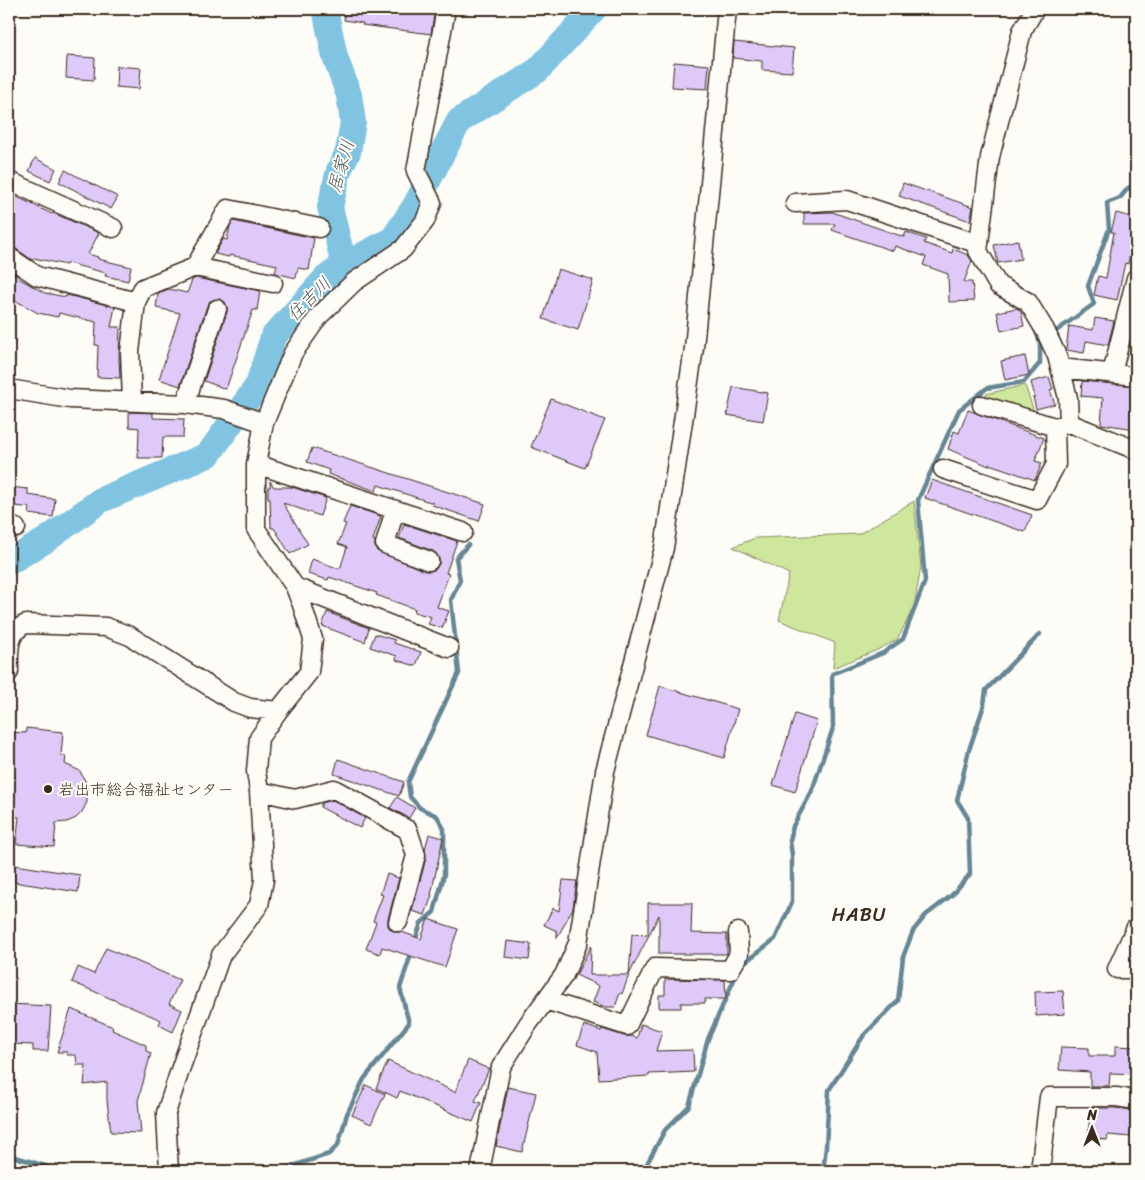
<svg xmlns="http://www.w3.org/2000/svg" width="1145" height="1180" font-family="Sriracha,'Klee One',sans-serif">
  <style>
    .green { fill: #cfe79d; stroke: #85885e }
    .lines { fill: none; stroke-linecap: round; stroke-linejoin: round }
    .stream { stroke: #658694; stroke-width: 4.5 }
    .river { stroke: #81c4e2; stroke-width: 26 }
    .building { fill: #dec9f9; stroke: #3b2a1e }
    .minor-casing { stroke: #3b2a1e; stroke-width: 21 }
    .minor { stroke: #fdfcf7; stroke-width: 18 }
    .poi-dot { fill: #3b2a1e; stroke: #fdfcf7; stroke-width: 2 }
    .labels { text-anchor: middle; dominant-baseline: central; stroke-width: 4; stroke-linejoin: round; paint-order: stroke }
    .poi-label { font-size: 16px; fill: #3b2a1e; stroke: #fdfcf7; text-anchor: start }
    .water-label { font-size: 18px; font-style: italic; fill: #505859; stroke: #fdfcf7 }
    .quarter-label { font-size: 19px; letter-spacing: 1px; fill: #3b2a1e; stroke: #fdfcf7 }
  </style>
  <rect width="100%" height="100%" fill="#fdfcf7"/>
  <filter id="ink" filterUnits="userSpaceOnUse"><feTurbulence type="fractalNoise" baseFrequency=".02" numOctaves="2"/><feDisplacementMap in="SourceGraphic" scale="10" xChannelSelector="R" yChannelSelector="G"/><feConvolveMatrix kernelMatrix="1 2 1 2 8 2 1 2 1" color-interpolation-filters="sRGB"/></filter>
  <g filter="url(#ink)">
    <path class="green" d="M1025,385L1035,415L985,399L986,394Z
      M914,501L921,567L914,607L897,640L875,651L833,668L835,643L779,620L789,574L733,547L755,538L859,534Z"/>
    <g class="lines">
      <path class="stream" d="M1052,334L1094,304L1088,286L1109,229L1107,203L1120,198L1128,188L1136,185
        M415,941L421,923L434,912L444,875V829L437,816L420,808L410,797L408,782L459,673L451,600L460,580L456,558L468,545
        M9,1155L45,1166L54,1171
        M278,1171L329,1154L338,1145L347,1114L364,1079L409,1023L400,988L412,951
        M643,1171L665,1130L689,1106L708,1039L740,966L775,939L792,902V855L790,841L793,826L812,791L833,728L832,674L883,653L903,639L925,581L918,500L959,410L987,388L1024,382L1040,363V342L1034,327
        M823,1171L826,1147L829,1090L864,1035L898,1001L903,957L913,931L926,915L952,895L970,874L968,818L957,800L969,750L984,705L986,690L1040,634"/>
      <path class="river" d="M325,9L335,57L349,95L353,122L348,152L339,170L330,207L344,265
        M9,562L46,540L101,500L208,455L258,385L273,337L326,278L344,265L393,239L415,206L459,121L538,70L594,9"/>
    </g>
    <path class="building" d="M345,9H435L431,34L362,25L363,23L344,20Z
      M734,42L794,48L792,72L762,70V61L733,58Z
      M67,56L95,58L94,80L66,78Z
      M674,62L709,65L707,89L672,87Z
      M117,66L141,68L139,89L116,87Z
      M35,158L56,169L50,181L29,171Z
      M65,170L118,197L111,209L59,182Z
      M903,183L973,207L970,221L899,196Z
      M9,193L52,214L53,213L99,233L88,254L98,257V259L131,267L128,281L105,276L106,273L67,263L66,265L34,258L32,260L15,248L9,247V222L15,214L9,210Z
      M832,212L904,237L906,232L926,239L924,243L952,253L953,249L968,255L972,261L964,282H972L974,301L949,302L948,274L923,265L926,257L895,246L893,251L852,237L832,230L835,224H804V213Z
      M1116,213L1136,218V231L1135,237H1133L1128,264L1125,263L1117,300L1094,295L1098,276L1106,278L1114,232H1111Z
      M233,221L314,238L309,270L298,268L296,278L275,273L277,265L230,255L229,257L215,254L223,239L227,240L230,226Z
      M1018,240L1021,259L998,263L994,245Z
      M558,269L593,280L578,330L543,319Z
      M9,270L19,277L18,278L45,293L66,297L67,295L115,307L111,327H120L119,359L120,378L97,377L98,345H95L96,322L59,313L58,317L38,313L9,297Z
      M196,278L260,291L257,310H253L226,389L204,381L227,312V307L225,302L220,299L210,301L207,306L180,386L159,379L180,313L156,308L158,293L169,289L187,293L192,280Z
      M1017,308L1021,312L1024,326L1001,331L997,312Z
      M1095,318L1114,321L1108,345L1086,341L1084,353L1066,350L1069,326L1093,330Z
      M1025,356L1029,375L1005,380L1001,361Z
      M1049,377L1053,389L1050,390L1055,404L1036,409L1033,397H1035L1031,382Z
      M1082,381L1136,386V429L1101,424L1103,398L1081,396Z
      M733,387L768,393L763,421L727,415Z
      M551,399L605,420L585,468L531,447Z
      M968,410L1044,438L1035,461L1042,463L1035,480L1004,469L989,464V466L948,449L954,431L959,433Z
      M129,412L153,413V418L184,419L183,437H163L162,458H138L139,428L129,427Z
      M312,448L485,504L479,521L432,505L433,503L378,485L376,491L328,474L329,470L307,462Z
      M932,480L1032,515L1025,532L925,498Z
      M270,481L274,487H292L326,498L320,516L283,503L308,544L290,554L274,528H271L270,498H268V487H270Z
      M9,487L28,489V495L55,499L53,517L29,514L30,508L9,505Z
      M350,506L381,516L373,540L375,541V547L377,551L425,571H431L436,569L439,564V559L437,554L433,551L399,538L404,524L457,541L446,573L449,574L437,607L449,611L442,628L428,624L431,617L414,612L415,609L376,595L377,593L329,577L328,580L308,574L312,559L340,569L347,547L338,544L346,524L343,523Z
      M327,612L369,628L365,642L322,626Z
      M375,634L395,640L394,643L421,652L416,666L396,660L397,656L370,647Z
      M660,686L738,709L724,758L646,735Z
      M795,714L817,721L795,792L773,785Z
      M26,728L63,732L61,756H66L65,764L80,771L87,785V802L82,812L76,818L67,822L56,823L54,847L16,844L19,817L9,816V732L26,733Z
      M338,759L404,782L399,796L334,774Z
      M397,797L415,808L409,818L390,808Z
      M333,800L365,818L360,828L320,807L322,803Z
      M429,834L443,838L431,895H432L425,915L412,911L426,858L425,849Z
      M15,865L80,875L78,892L13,882Z
      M387,874L399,878L388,919V926L391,930L396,932H402L421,939L428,919L458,929L445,967L382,947L380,954L366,949L376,922L373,921L383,895L380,894Z
      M563,880L577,881L573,908L557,938V931L544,925L553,908L559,911Z
      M648,903H692L691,933L727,934V954H659V915L629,975L632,934L648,935Z
      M507,941L531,944L529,960L505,957Z
      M591,946L590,975H629L622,994L620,993L615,1007H606L593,1002L599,986L576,975Z
      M106,948L180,980L169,1004L182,1010L173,1032L159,1025L161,1020L72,982L78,967L94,974Z
      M665,979L725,980L726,999H705V1003H681V1008H659V995H665Z
      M1063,991L1065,1014L1036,1016L1035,992Z
      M9,1004L51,1006L48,1051H33V1045L9,1044Z
      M71,1009L113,1027L112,1030L146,1045V1051L151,1053L138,1101L141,1133L111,1132L107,1101V1082L84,1085L86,1065H77L76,1055H67V1052H57Z
      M641,1024L662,1031L656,1051L693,1050L694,1072L649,1074V1076L599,1079L597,1052L577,1045L584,1025L601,1031L602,1029L624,1036H631L637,1038Z
      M1115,1046L1136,1047V1074L1110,1073L1109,1086H1090V1072L1059,1070L1061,1047L1089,1048V1056H1115Z
      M468,1060L489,1069L475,1101L481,1103L473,1122L400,1091L397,1098L376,1088L388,1061L455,1092Z
      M366,1085L385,1094L371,1124L352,1115Z
      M508,1087L536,1093L522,1152L496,1146Z
      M1090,1108H1115L1133,1110L1131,1137L1108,1135L1107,1140L1088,1138Z"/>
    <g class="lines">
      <defs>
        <path id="minor" d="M1035,9L1022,31L990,157L978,251L998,285L1028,302L1045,330L1057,356L1068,398L1069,423
          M9,181L113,228
          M795,203L847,200L979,244
          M9,257L37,276L136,302
          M195,267L228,209L319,228
          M1060,368L1136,376
          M1112,373L1136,278
          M9,389L70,399L185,404L224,409L264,423
          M132,401L130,352L136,302L143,288L195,267L273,283
          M185,404L217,309
          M982,405L1055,427L1069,423L1136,450
          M256,464L463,532
          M943,469L1037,500L1056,464L1055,427
          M395,510L385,544L429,561
          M9,526L16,528
          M295,587L449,648
          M9,672C9,654 6,632 26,624L106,627L130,636L234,702L250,708L278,711
          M259,791L295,799L334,789L408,830L416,855L398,922
          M1136,927L1117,969H1136
          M545,1000L627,1026L655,968L730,970L739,954L738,932
          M169,1171L166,1113L181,1067L221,955L259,905L264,880L259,791L256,771L259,738L278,711L309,672L313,639L302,605L295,587L256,529V464L264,423L293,353L319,316L354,282L403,249L425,221L432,203L416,171L446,9
          M480,1171L501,1067L528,1024L564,975L578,943L605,771L664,548L694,348L727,9
          M1040,1171L1049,1097H1116L1136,1100"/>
      </defs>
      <use href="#minor" class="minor-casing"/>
      <use href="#minor" class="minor"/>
    </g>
  </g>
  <circle class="poi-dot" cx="48" cy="789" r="5"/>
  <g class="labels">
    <g class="poi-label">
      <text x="58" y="789">岩出市総合福祉センター</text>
    </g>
    <g class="water-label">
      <text transform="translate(341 166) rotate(-74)">居家川</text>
      <text transform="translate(309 299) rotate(-45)">住吉川</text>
    </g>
    <g class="quarter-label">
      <text x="859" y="914">HABU</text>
    </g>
  </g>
  <rect width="1145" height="1180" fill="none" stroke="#fdfcf7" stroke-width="30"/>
  <rect x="15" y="15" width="1115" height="1150" fill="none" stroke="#3b2a1e" stroke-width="2" filter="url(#ink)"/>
  <g transform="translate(1092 1128)" stroke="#fdfcf7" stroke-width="4" paint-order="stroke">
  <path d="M0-4L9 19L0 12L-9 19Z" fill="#3b2a1e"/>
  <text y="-8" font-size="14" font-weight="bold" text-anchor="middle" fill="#3b2a1e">N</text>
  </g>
</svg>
